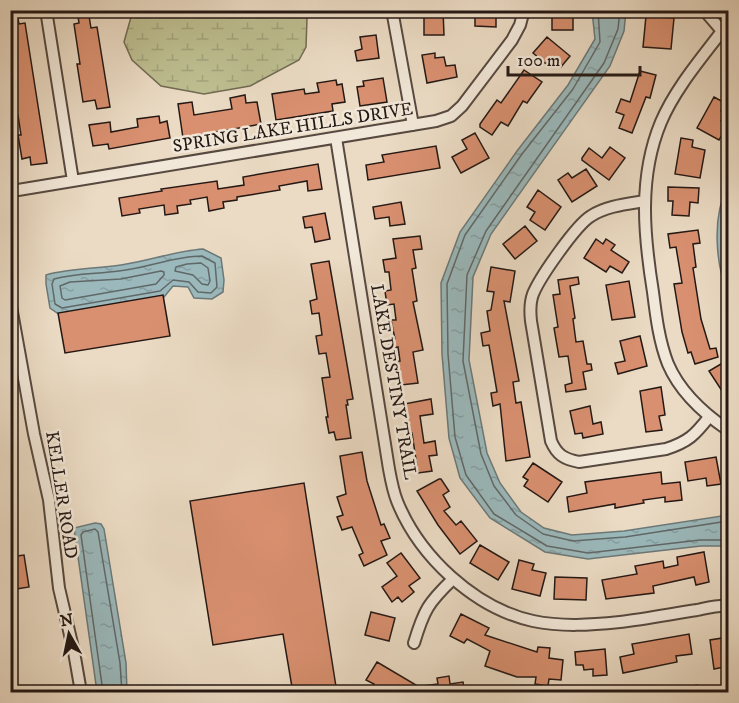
<svg xmlns="http://www.w3.org/2000/svg" width="739" height="703" font-family="'IM FELL DW Pica',serif">
  <style>
    .wetland { fill: url(#wetland-marsh); stroke: #706b52; stroke-width: 1.5 }
    .water { fill: url(#water-ripples); stroke: #6b7979; stroke-width: 1.5 }
    .lines { fill: none; stroke-linecap: round; stroke-linejoin: round }
    .shore { stroke: #606868; stroke-width: 1.5 }
    .building { fill: #d99070; stroke: #241814; stroke-width: 1.5 }
    .minor-casing { stroke: #564940; stroke-width: 14 }
    .minor { stroke: #f2e8d9; stroke-width: 10 }
    .labels { text-anchor: middle; dominant-baseline: central; stroke-width: 5; stroke-linejoin: round; paint-order: stroke }
    .street-label { font-size: 18px; fill: #241814; stroke: #f2e8d9 }
  </style>
  <defs>
    <pattern id="wetland-marsh" width="20" height="14" patternUnits="userSpaceOnUse" patternTransform="scale(1.5)"><rect width="20" height="14" fill="#bdbe90"/><path d="M1 5h8M5 5V1M11 12h8M15 12V8" fill="none" stroke="#a2a37b"/></pattern>
    <pattern id="water-ripples" width="26" height="14" patternUnits="userSpaceOnUse" patternTransform="scale(1.5)"><rect width="26" height="14" fill="#9bb9bc"/><path d="M2 4q2-2 4 0t4 0M15 11q2-2 4 0t4 0" fill="none" stroke="#859ea1"/></pattern>
  </defs>
  <rect width="100%" height="100%" fill="#ebdbc4"/>
  <filter id="stains"><feTurbulence type="fractalNoise" baseFrequency=".00333" numOctaves="4"/><feColorMatrix values="0 0 0 0 .2 0 0 0 0 .09 0 0 0 0 .02 0 0 0 .5 -.17"/></filter>
  <radialGradient id="worn" r=".72"><stop offset=".6" stop-color="#630" stop-opacity="0"/><stop offset="1" stop-color="#630" stop-opacity=".3"/></radialGradient>
  <path class="wetland" d="M302,11L307,18L306,47L299,60L250,86L204,94L161,86L132,60L124,42L131,17L135,11Z"/>
  <path class="water" d="M592,11H626L624,31L610,66L491,234L473,277L469,360L487,453L500,483L521,512L544,528L572,535L624,531L728,515V546H701L588,559L545,552L490,518L460,478L449,438L442,354L441,283L460,232L517,151L568,85L595,39Z
    M728,185V295C715,262 712,216 728,185Z
    M203,249L221,258L224,280L223,292L212,299L194,298L188,287L173,286L164,297L60,315L50,308L46,284V275C71,268 95,269 121,265C149,261 175,251 203,249Z
    M95,523L101,524L104,529L126,663L127,692H97L74,528Z"/>
  <g class="lines">
    <path class="shore" d="M598,10L600,42L573,89L522,154L465,235L447,284L448,354L455,437L466,475L494,514L547,546L588,553L700,540H728
      M620,10L618,29L604,63L486,231L467,275L463,361L481,454L494,486L516,515L543,534L573,541L625,537L728,521
      M728,200L723,223L728,270
      M202,256L215,263L217,287L211,293L198,292L189,282L173,280L160,291L62,308L55,304L52,284L54,279C75,273 97,274 119,271C147,268 175,256 202,256Z
      M201,263L208,268L210,281L208,285L202,284L193,275L175,271L176,267L187,264Z
      M161,271L164,272V275L156,284L65,300L62,298L60,286L70,282L121,279Z
      M103,692L81,535L83,532L95,529L98,532L120,663L122,692"/>
  </g>
  <path class="building" d="M10,10H16L19,24L25,23L47,163L31,165L30,157L22,159L18,135H21L18,115L12,116L10,107V104L17,102L13,81H10Z
    M77,10H88L91,28L97,27L110,107L97,109L95,100L83,102L77,64H80L74,24L79,23Z
    M424,10H443L444,35H424Z
    M475,10H496V27L475,26Z
    M552,10H573V30H552Z
    M646,16L674,18L671,49L643,47Z
    M376,35L379,58L357,61L355,51L362,49L360,37Z
    M547,37L570,56L561,67L550,58L546,64L533,53Z
    M435,53V58L444,57L446,66L455,65L457,77L427,83L422,55Z
    M524,70L542,82L527,103L523,101L508,126L501,122L492,135L480,127V124L497,100L501,103Z
    M640,71L656,75L650,98L646,97L632,133L619,128L624,115L616,112L621,99L630,102Z
    M383,78L387,102L360,106L357,87L364,86L363,81Z
    M336,80L337,85L342,84L345,102L332,104L333,111L276,120L272,94L304,89L305,94L319,92L317,83Z
    M245,95L246,103L257,102L261,124L183,138L178,104L192,102L194,115L232,109L230,98Z
    M714,97L725,103L721,111L725,113L721,121L728,124L719,140L697,128Z
    M159,116L160,123L167,121L170,138L109,149L108,144L93,146L89,125L110,122L111,132L138,127L137,119Z
    M475,133L489,158L461,173L452,157L467,149L462,140Z
    M681,138L693,140L692,147L705,150L700,178L675,174Z
    M436,146L440,168L368,180L366,165L384,162L382,155Z
    M610,147L625,158L609,180L582,160V158L589,148L602,158Z
    M318,164L322,189L308,191L307,181L279,186L280,190L237,197V200L223,202L224,208L209,211L207,197L190,200L191,204L177,206L178,213L165,215L164,205L139,209L140,213L122,216L119,198L162,191L161,189L217,181L218,189L244,185L243,177Z
    M586,169L597,186L572,202L558,180L568,173L572,178Z
    M668,187L699,188L698,203L690,202L689,216L672,215L673,201H668Z
    M538,190L561,207L545,230L530,220L535,212L527,207Z
    M401,202L405,224L390,226L389,217L375,219L373,207Z
    M325,213L330,239L315,242L312,227L305,228L303,217Z
    M525,226L537,241L515,259L503,244Z
    M698,230L700,243L693,244L696,267L693,268L701,319L710,349L716,348L718,357L695,364L691,352L688,353L682,332L674,284L682,283L676,247L670,248L668,234Z
    M420,236L422,249L413,250L416,268L412,269L417,301L413,302L423,350L413,352L418,383L401,385L397,361H400L398,347L390,349L389,340L395,339L391,320H396L394,304L387,305L385,291L391,290L389,272H385L383,260L396,258L393,239Z
    M596,239L603,244L606,239L615,245L611,250L629,262L622,273L610,266L606,272L584,258Z
    M329,261L353,399L347,400L348,405H346L351,438L336,440L334,432L329,433L326,417H328L322,378L330,377L326,353L319,354L316,336L322,335L319,313L312,314L310,301L317,299L311,264Z
    M491,267L515,271L510,302L504,301L519,381L513,382L516,403L521,402L530,457L506,461L500,404L493,406L491,393L497,392L489,345L483,346L481,333L490,331L487,311L491,310L494,292L487,291Z
    M578,277L579,284L570,286L575,318L573,319L576,342L583,341L587,364H591L592,370L583,372L586,389L566,392L565,385L572,383L568,356L559,357L554,328L558,327L553,295L560,294L558,280Z
    M629,281L635,317L612,320L606,285Z
    M163,295L170,336L65,353L58,313Z
    M640,336L647,366L618,374L615,363L625,361L620,341Z
    M726,361L729,365V391L724,394L709,371Z
    M661,387L665,415L659,416L662,430L646,432L640,391Z
    M431,399L433,414L420,416L424,443L435,441L437,455L429,456L432,471L418,473L412,433H409L404,404Z
    M590,406L593,424L601,422L603,434L583,438L582,433L575,434L570,411Z
    M362,452L367,481L381,525L384,524L390,538L381,541L387,555L364,566L359,555L363,553L352,527L342,530L337,517L343,515L337,497L346,494L340,456Z
    M716,457L721,484L707,486L706,478L688,481L685,462Z
    M533,463L562,482L548,502L524,486L528,480L523,477Z
    M661,472L662,484L680,482L682,500L665,502V497L643,500L644,503L615,508V504L569,512L567,497L587,493L585,482Z
    M439,479H441L449,491L443,495L450,507L444,511L456,525L461,521L477,541L460,554L438,525L417,491Z
    M304,483L328,636L337,693H293L283,634L213,645L190,501Z
    M480,545L509,562L498,580L470,563Z
    M704,552L709,582L696,585L694,577L653,586L654,593L606,599L602,580L637,574L635,566L663,561L664,568L678,565L677,557Z
    M401,553L420,578L409,586L414,592L402,602L398,597L392,602L382,587L397,576L387,563Z
    M24,555L29,587L10,590V557Z
    M519,560L534,564L532,570L546,573L540,596L512,589Z
    M555,577L587,578L586,600L554,599Z
    M371,612L395,618L389,641L365,635Z
    M461,614L489,628L485,635L537,652L538,647L550,648L549,658L563,660L561,680L549,679L548,686L535,684L536,677H517L485,666L490,651L467,639L464,643L450,636Z
    M689,634L692,654L676,656L677,662L623,673L620,657L634,654L632,644Z
    M729,637V666L714,669L710,640Z
    M605,649L607,675L593,676V669L584,670L583,665H576L575,652Z
    M377,662L416,685L411,693H369L374,684L366,680Z
    M449,676L450,684L463,682L465,693H424L423,686L438,684L437,678Z
    M697,685L699,693H676V689Z"/>
  <g class="lines">
    <defs>
      <path id="minor" d="M46,10L73,181
        M392,10L413,125
        M704,10L722,31L728,34
        M722,31C700,60 675,89 661,122C638,177 644,236 653,292C656,316 659,341 668,364C680,392 703,413 728,430
        M336,138L389,469C391,480 393,491 397,501C419,556 474,608 533,621C562,627 591,625 620,622C645,619 671,614 697,610C707,608 718,605 728,606
        M12,191L436,121L451,116L462,106L512,40L520,25L524,10
        M645,201C627,204 606,206 591,216C576,225 540,277 533,294C530,302 530,312 531,321L551,441C557,455 564,459 579,462L666,449C688,442 695,435 709,417
        M10,301L34,434L49,500L59,588L74,652L81,692
        M414,643C424,610 428,603 453,579"/>
    </defs>
    <use href="#minor" class="minor-casing"/>
    <use href="#minor" class="minor"/>
  </g>
  <g class="labels">
    <g class="street-label">
      <text transform="translate(293 128) rotate(-9)">SPRING LAKE HILLS DRIVE</text>
      <text transform="translate(393 382) rotate(80)">LAKE DESTINY TRAIL</text>
      <text transform="translate(61 495) rotate(81)">KELLER ROAD</text>
    </g>
  </g>
  <rect width="739" height="703" fill="none" stroke="#ebdbc4" stroke-width="36"/>
  <rect x="12" y="12" width="715" height="679" fill="none" stroke="#241814" stroke-width="3"/>
  <rect x="18" y="18" width="703" height="667" fill="none" stroke="#241814" stroke-width="1.5"/>
  <g transform="translate(69 634) rotate(351)" stroke="#f2e8d9" stroke-width="4.5" paint-order="stroke">
  <path d="M0-4.5L10 22L0 15L-10 22Z" fill="#241814"/>
  <text y="-9" font-size="16" font-weight="bold" text-anchor="middle" fill="#241814">N</text>
  </g>
  <path d="M508 66v9h132v-9" fill="none" stroke="#241814" stroke-width="3"/>
  <text x="517" y="66" font-size="18" fill="#241814" stroke="#f2e8d9" stroke-width="4.5" paint-order="stroke">100 m</text>
  <rect width="100%" height="100%" filter="url(#stains)"/>
  <rect width="100%" height="100%" fill="url(#worn)"/>
</svg>
